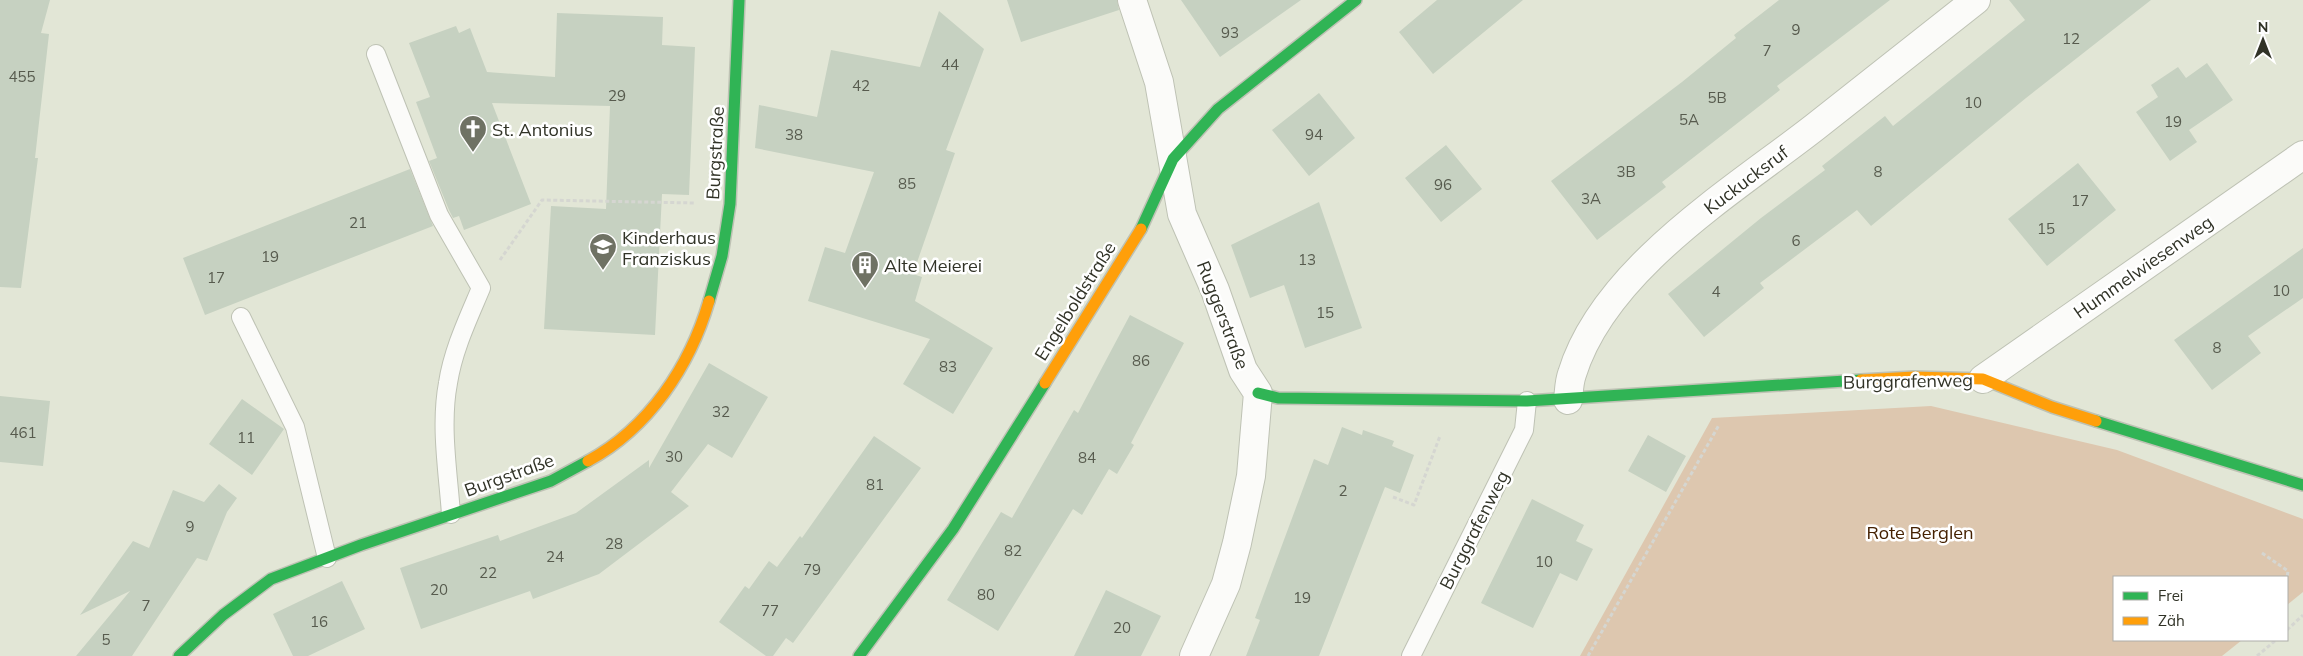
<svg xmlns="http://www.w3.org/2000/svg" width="2303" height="656" font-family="Mulish,sans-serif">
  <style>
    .green { fill: #ddc7af }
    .building { fill: #c6d1c1 }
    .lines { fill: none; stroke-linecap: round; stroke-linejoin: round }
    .lane-casing { stroke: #bec2b4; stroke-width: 20 }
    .street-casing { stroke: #bec2b4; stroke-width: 30 }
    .fast-casing { stroke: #bec2b4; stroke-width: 14 }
    .slow-casing { stroke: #bec2b4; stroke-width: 14 }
    .path { stroke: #d5d6d1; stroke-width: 3; stroke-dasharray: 4 2.5; stroke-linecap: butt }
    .lane { stroke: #fbfbf9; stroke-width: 18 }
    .street { stroke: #fbfbf9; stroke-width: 28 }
    .fast { stroke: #30b455; stroke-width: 11 }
    .slow { stroke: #ff9f0a; stroke-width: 11 }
    .labels { text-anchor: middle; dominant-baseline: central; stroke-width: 5; stroke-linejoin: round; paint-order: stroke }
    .number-label { font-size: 15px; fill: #575b4e }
    .poi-label { font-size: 18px; fill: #313327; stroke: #fff; text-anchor: start }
    .street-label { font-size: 18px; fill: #313327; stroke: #fff }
    .park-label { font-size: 18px; fill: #442000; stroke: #fff }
  </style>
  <rect width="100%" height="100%" fill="#e2e6d6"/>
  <path class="green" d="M1931,406L2117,450L2303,519V592L2287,605V577H2114V640H2242L2222,656H1580L1712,418Z"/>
  <path class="building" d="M0,0H50L41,33L49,34L35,158H38L21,288L0,287Z
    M1007,0H1117L1119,10L1021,42Z
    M1181,0H1301L1220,57Z
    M1437,0H1523L1433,74L1399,32Z
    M1779,0H1890L1777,86L1780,90L1662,182L1666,187L1597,240L1551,181L1682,82L1736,38L1734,35Z
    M2009,0H2151L2026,98L1871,226L1857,210L1760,283L1764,288L1704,337L1668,294L1761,218L1825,170L1822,166L1885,116L1893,126L2025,20Z
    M939,11L984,49L946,150L955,153L913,274L922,277L915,301L993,348L953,414L903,384L930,339L808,301L825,247L845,253L874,172L755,148L759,105L817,117L831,50L920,67Z
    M557,13L663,17L662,45L695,47L689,195L662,194L655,335L544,329L551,206L606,209L610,106L492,103L531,204L464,230L459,216L453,218L449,210L429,161L437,158L416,102L430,97L409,43L456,26L459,33L470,28L487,72L555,77Z
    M2207,63L2233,100L2189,130L2197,142L2170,161L2136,112L2158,97L2151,85L2178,67L2186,78Z
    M1319,93L1355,138L1309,176L1272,130Z
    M1446,145L1482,189L1441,222L1405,178Z
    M2078,163L2116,210L2047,266L2008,219Z
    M410,169L433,226L205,315L183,258Z
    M1319,202L1362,328L1305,348L1284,285L1250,298L1231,245Z
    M2303,248V298L2248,336L2261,353L2212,390L2174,340Z
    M1130,315L1184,343L1131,443L1134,445L1117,474L1109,469L1082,515L1073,509L998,631L947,600L1001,512L1012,518L1074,410L1078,413Z
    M709,363L768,397L732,458L708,444L671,492L689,506L599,574L533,599L530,591L421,629L400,568L498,535L500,541L576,513L649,460V468Z
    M0,396L50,401L43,466L0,462Z
    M242,399L284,429L252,475L209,444Z
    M1342,427L1362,435L1363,430L1394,441L1392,446L1414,455L1400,493L1385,487L1319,656H1246L1260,620L1255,618L1314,459L1328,465Z
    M1648,435L1686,456L1666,492L1628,471Z
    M874,436L921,468L793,643L786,638L773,656H766L719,622L745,586L749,589L769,561L777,567L800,536L802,538Z
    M219,484L237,498L227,512L207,561L197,558L132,656H76L130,591L80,615L133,541L149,548L173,490L204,502Z
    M1532,499L1584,525L1576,541L1593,549L1577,581L1560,573L1533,628L1481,603Z
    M342,581L365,629L308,656H293L273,614Z
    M1106,590L1161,616L1141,656H1074Z"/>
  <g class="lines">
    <defs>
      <path id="lane" d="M376,54L439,215L481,288C468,319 453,350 448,383C440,425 448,472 451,514
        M241,317L295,427L327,558
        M1411,656L1524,430L1527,401"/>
      <path id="street" d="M1132,0L1159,82L1182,214L1215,290L1243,370L1258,393L1251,476L1237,543L1226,584L1194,656
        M1983,379L2303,155
        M1568,400C1569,392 1569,382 1572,374C1604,269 1733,191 1815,127C1869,85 1922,42 1976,0"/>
      <path id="fast" d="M1141,229L1173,159L1218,109L1356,0
        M709,301L722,256L730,204L739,0
        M1258,393L1278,398L1527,401L1861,380
        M2096,421L2303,485
        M179,656L223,615L271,579L361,545L551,481L588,461
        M859,656L953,529L1045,383"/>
      <path id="slow" d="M1861,380L1914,377L1983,379L2052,407L2096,421
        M1045,383L1141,229
        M588,461C649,428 690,366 709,301"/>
    </defs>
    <use href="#lane" class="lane-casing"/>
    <use href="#street" class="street-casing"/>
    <use href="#fast" class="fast-casing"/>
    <use href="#slow" class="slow-casing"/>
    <path class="path" d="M500,260L542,200L694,203
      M1393,497L1414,505L1440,436
      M2262,553L2288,571L2287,578
      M2287,630L2303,615
      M1588,656L1719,425
      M2257,656L2276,640"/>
    <use href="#lane" class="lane"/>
    <use href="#street" class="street"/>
    <use href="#fast" class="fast"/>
    <use href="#slow" class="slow"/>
  </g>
  <defs>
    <symbol id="church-pin" viewBox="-11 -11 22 30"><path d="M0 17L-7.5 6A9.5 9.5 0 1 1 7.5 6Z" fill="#6f7264" stroke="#fff"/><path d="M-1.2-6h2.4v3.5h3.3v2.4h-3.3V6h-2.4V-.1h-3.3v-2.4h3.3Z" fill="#fff"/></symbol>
    <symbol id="school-pin" viewBox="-11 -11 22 30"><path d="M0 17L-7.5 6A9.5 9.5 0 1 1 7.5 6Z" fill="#6f7264" stroke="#fff"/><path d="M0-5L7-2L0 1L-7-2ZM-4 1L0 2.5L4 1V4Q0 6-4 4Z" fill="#fff"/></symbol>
    <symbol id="building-pin" viewBox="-11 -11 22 30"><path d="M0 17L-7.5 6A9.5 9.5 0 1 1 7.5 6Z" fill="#6f7264" stroke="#fff"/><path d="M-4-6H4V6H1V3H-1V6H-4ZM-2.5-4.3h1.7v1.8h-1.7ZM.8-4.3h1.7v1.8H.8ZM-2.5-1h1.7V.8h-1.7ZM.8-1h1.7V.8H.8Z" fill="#fff"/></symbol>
  </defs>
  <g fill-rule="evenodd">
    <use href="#church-pin" x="457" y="113" width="32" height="43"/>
    <use href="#school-pin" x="587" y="231" width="32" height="43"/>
    <use href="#building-pin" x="849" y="249" width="32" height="43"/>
  </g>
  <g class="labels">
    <g class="number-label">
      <text x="1796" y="29">9</text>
      <text x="1230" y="32">93</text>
      <text x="2071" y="38">12</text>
      <text x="1767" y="50">7</text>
      <text x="950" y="64">44</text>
      <text x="22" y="76">455</text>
      <text x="861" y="85">42</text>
      <text x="617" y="95">29</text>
      <text x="1717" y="97">5B</text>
      <text x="1973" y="102">10</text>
      <text x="1689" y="119">5A</text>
      <text x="2173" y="121">19</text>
      <text x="794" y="134">38</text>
      <text x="1314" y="134">94</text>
      <text x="1626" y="171">3B</text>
      <text x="1878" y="171">8</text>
      <text x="907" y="183">85</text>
      <text x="1443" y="184">96</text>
      <text x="1591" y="198">3A</text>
      <text x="2080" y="200">17</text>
      <text x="358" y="222">21</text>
      <text x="2046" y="228">15</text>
      <text x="1796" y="240">6</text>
      <text x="270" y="256">19</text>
      <text x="1307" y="259">13</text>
      <text x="216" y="277">17</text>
      <text x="2281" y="290">10</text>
      <text x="1716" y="291">4</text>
      <text x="1325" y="312">15</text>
      <text x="2217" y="347">8</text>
      <text x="1141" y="360">86</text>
      <text x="948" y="366">83</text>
      <text x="721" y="411">32</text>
      <text x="23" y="432">461</text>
      <text x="246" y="437">11</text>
      <text x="674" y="456">30</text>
      <text x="1087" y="457">84</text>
      <text x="875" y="484">81</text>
      <text x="1343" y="490">2</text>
      <text x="190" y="526">9</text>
      <text x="614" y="543">28</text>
      <text x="1013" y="550">82</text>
      <text x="555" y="556">24</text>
      <text x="1544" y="561">10</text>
      <text x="812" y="569">79</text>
      <text x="488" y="572">22</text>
      <text x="439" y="589">20</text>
      <text x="986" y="594">80</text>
      <text x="1302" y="597">19</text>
      <text x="146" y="605">7</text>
      <text x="770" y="610">77</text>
      <text x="319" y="621">16</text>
      <text x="1122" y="627">20</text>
      <text x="106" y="639">5</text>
    </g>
    <g class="poi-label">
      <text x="492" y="129">St. Antonius</text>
      <text x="622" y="237">Kinderhaus<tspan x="622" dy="21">Franziskus</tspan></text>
      <text x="884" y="265">Alte Meierei</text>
    </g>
    <g class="street-label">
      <text transform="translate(715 153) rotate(-87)">Burgstraße</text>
      <text transform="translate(1746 180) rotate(-37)">Kuckucksruf</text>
      <text transform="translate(2143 267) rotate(-35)">Hummelwiesenweg</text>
      <text transform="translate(1075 301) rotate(-58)">Engelboldstraße</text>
      <text transform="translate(1223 315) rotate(69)">Ruggerstraße</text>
      <text transform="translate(1908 381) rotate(-1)">Burggrafenweg</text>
      <text transform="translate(509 475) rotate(-20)">Burgstraße</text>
      <text transform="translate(1474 530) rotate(-63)">Burggrafenweg</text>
    </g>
    <g class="park-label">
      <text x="1920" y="532">Rote Berglen</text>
    </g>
  </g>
  <rect x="2113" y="576" width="175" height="65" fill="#ffffff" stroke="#adada9"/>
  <rect x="2123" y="592" width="25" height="8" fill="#30b455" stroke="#adada9"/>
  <text x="2158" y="601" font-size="15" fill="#313327">Frei</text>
  <rect x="2123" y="617" width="25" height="8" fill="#ff9f0a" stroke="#adada9"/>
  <text x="2158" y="626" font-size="15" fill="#313327">Zäh</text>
  <g transform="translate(2263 40)" stroke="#ffffff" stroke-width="4" paint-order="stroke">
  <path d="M0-4L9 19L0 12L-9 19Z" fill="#313327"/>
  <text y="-8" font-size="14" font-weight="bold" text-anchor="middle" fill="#313327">N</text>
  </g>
</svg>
